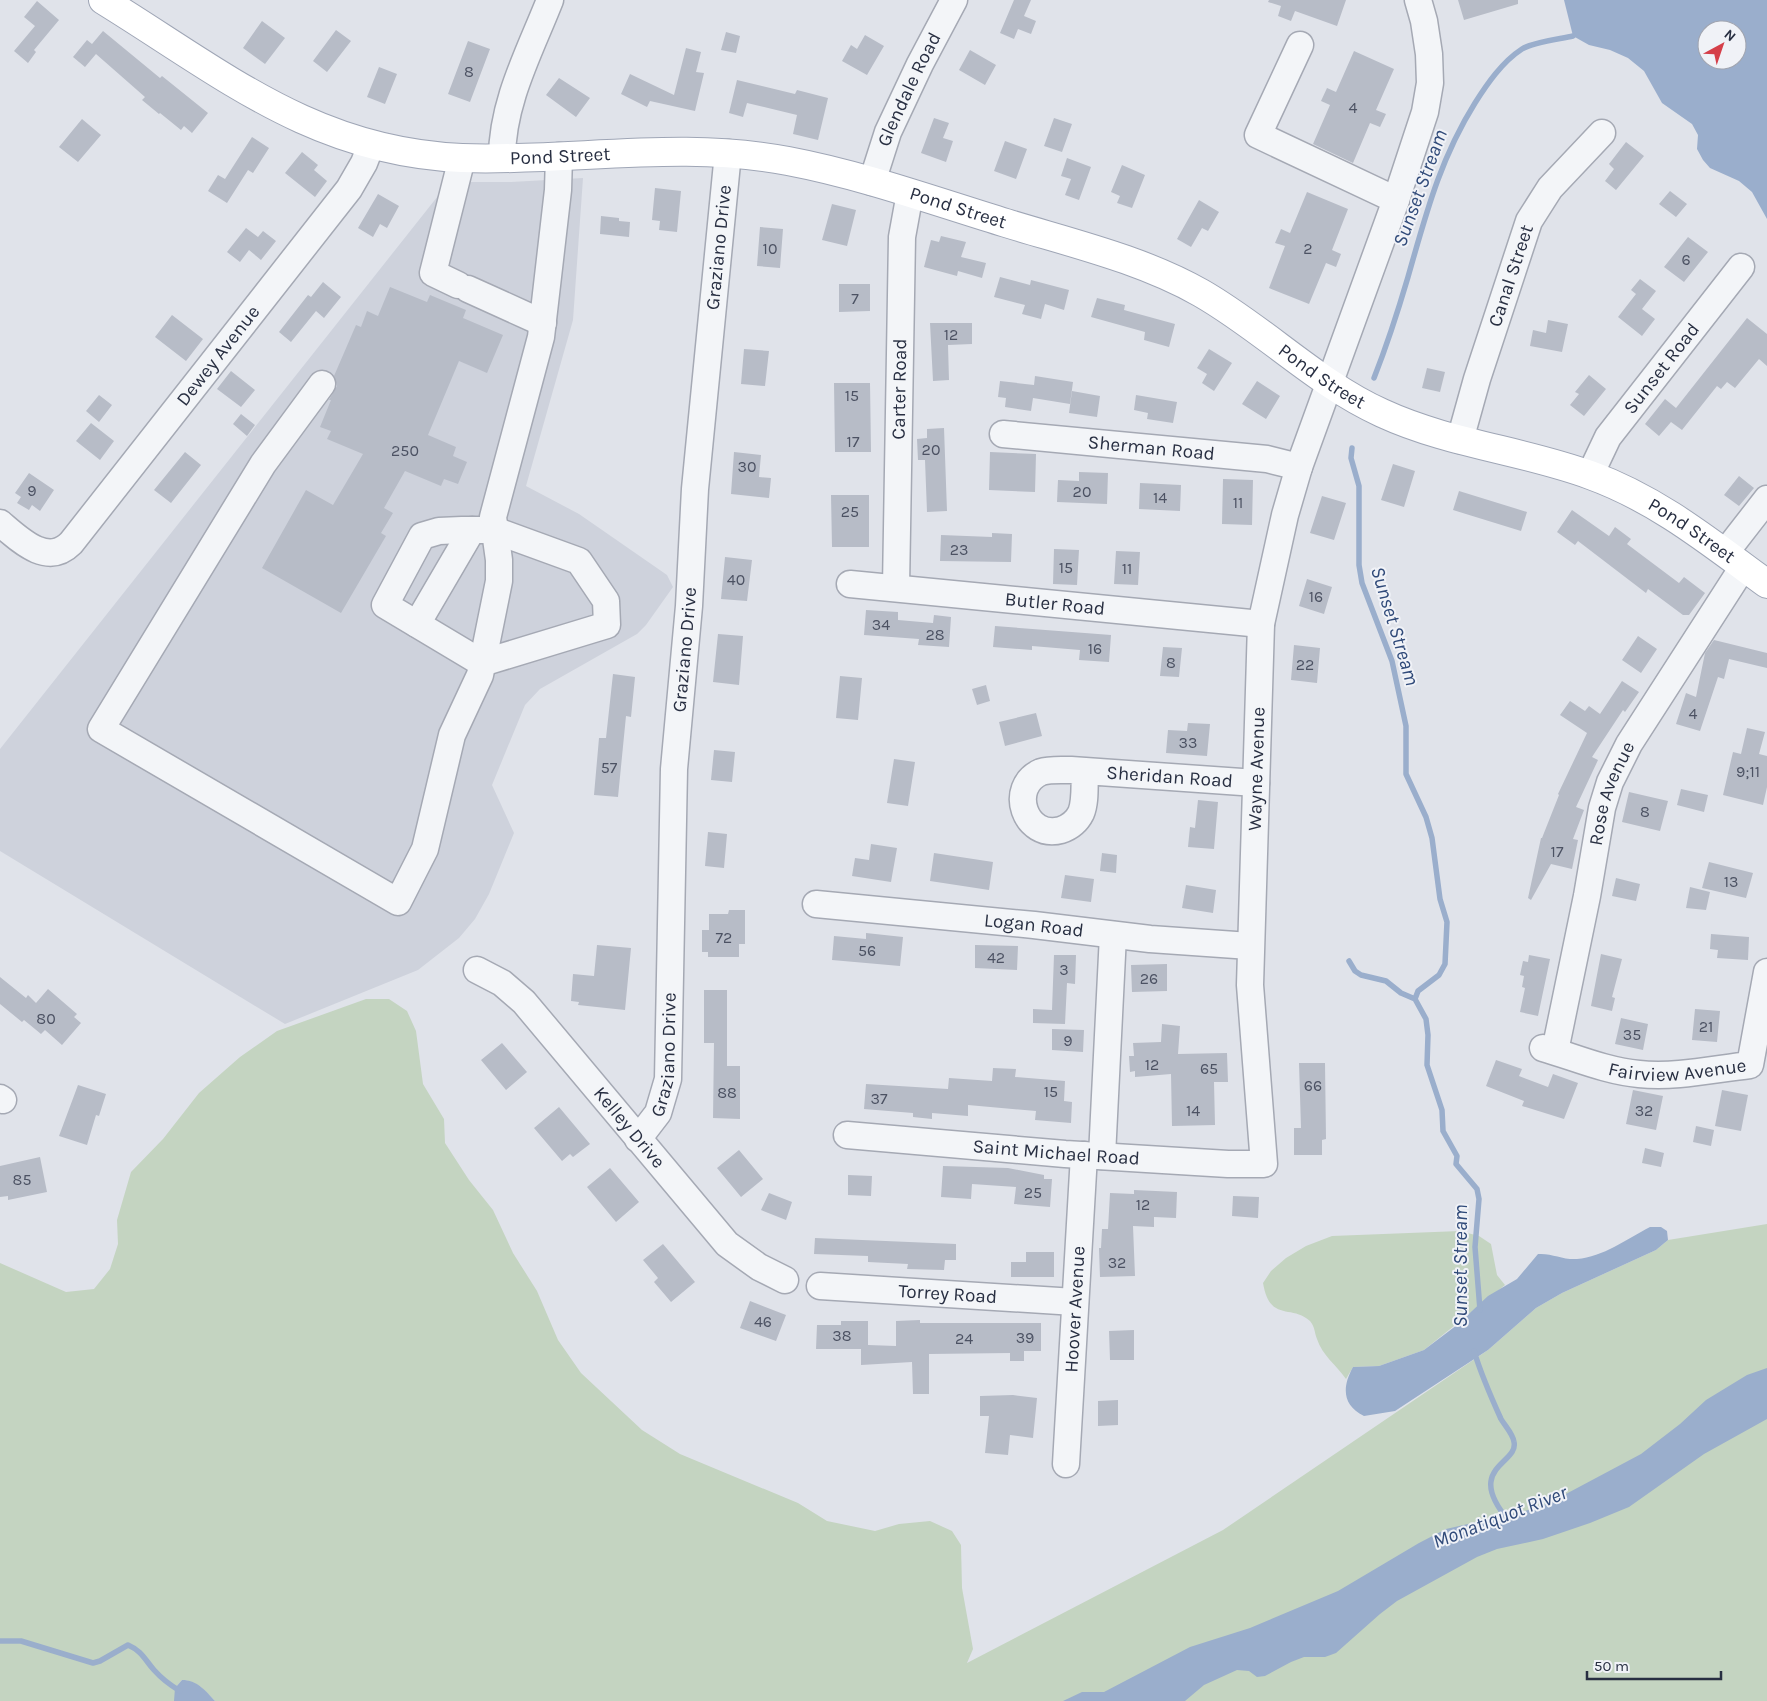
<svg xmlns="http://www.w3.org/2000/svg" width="1767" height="1701" font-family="Karla,sans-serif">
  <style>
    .built { fill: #ced2dc }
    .green { fill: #c4d4c1 }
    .water { fill: #9aaecc; fill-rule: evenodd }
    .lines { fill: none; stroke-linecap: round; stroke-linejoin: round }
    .stream { stroke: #9aaecc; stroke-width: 5.5 }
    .building { fill: #b7bcc7 }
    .minor-casing { stroke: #a5a9b4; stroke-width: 29 }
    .major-casing { stroke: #9fa6b6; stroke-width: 30 }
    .minor { stroke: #f3f5f8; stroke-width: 26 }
    .major { stroke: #fff; stroke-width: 28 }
    .labels { text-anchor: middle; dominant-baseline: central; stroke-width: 4; stroke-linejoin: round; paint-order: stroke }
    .number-label { font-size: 16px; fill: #4c5263 }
    .street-label { font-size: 19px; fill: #282f42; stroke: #f0f2f7 }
    .water-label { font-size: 20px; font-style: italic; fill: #304a79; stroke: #f0f2f7 }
  </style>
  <rect width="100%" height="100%" fill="#e0e3ea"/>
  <path class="built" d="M583,178L573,320L526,486L579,514L667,575L673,587L646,625L637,634L540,689L525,705L492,785L514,833L489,894L475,919L459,938L418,970L285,1024L0,851V749L449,182H511Z"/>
  <path class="green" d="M366,999H389L407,1011L416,1031L423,1084L444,1119L445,1143L469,1180L493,1210L513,1253L537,1291L558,1340L581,1373L642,1430L680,1454L798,1503L827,1521L875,1531L899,1524L930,1521L952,1531L961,1545L962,1588L973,1649L967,1663L1223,1530L1488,1350L1536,1308L1562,1293L1656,1250L1668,1240L1767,1224V1701H215C205,1690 197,1681 182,1680L175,1688L197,1701H0V1263L66,1292L94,1289L110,1269L118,1244L117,1220L131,1172L163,1139L199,1093L240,1057L277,1031Z
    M1460,1231L1479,1236L1491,1244L1497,1275L1505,1285L1424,1350L1379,1366L1353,1367L1346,1379C1337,1366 1322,1355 1317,1339C1314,1331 1315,1327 1310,1321C1291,1304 1270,1323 1263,1283L1271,1271L1286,1258L1306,1246L1332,1236Z"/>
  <path class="water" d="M1564,0H1767V219L1752,192L1739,181L1710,168L1703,160L1697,149L1698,135L1692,124L1662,103L1644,71L1628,58L1610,50L1589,45L1573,36ZM1707,30H1737V60H1707Z
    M1650,1227H1661L1667,1231L1668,1240L1656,1250L1562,1293L1536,1308L1488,1350L1395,1411L1364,1416C1342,1405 1342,1387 1353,1367L1379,1366L1424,1350L1457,1325L1488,1296L1517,1279L1538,1254C1552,1253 1563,1260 1577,1259C1603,1257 1627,1239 1650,1227Z
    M1767,1368V1419L1704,1454L1629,1507L1590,1523L1543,1539L1497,1549L1477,1557L1397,1601L1380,1614L1336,1653L1325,1657H1304L1291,1662L1265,1676L1257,1677L1249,1671L1237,1670L1204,1685L1185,1701H1063L1082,1692H1104L1190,1647L1250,1628L1338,1591L1419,1543L1446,1529L1525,1511L1549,1503L1641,1454L1680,1424L1706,1400L1747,1375Z
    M182,1680C197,1680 205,1690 215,1701H174L175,1688Z"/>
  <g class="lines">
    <path class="stream" d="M1374,378C1387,345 1398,311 1408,277C1426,214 1440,159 1475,103C1487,84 1502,62 1522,49C1533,42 1560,39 1573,36
      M1352,448L1351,458L1359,486V565L1362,583L1392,661L1406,726V774L1426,817L1432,838L1440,899L1447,922L1445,964L1439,975L1418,991L1415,999L1426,1019L1428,1035L1427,1065L1442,1110L1443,1131L1457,1156L1456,1164L1477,1189L1479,1199L1475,1247L1480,1310
      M1349,961L1355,971L1361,975L1386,981L1401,993L1415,999
      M1474,1351C1481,1374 1491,1397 1501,1419C1505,1426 1513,1434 1514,1442C1519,1464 1463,1467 1509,1521
      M0,1641H21L93,1663L100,1661L128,1645C142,1651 145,1660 154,1670C162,1679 170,1685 180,1691"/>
  </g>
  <path class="building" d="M1014,0H1031L1024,16L1036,21L1031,34L1018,29L1014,39L1000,33Z
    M1269,0H1346L1337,26L1295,11L1291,21L1278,16L1281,6L1268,2Z
    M1458,0H1518V4L1464,20Z
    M37,1L59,20L34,50L36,52L28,63L14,51L35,26L24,17Z
    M262,21L285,38L265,64L243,48Z
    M336,30L351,41L327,72L313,61Z
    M103,31L160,78L162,76L208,113L192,133L184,126L181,130L160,113L159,114L142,100L145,97L96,54L85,67L73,57L87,40L92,44Z
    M726,32L740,36L736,53L721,50Z
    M865,35L884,46L867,75L842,61L851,45L857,49Z
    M468,41L490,49L470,102L448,94Z
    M686,48L701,52L696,72L704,73L695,111L650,101L647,107L621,94L630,74L674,95Z
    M970,50L996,65L985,85L959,70Z
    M1354,51L1394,69L1376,110L1386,114L1380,127L1370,123L1353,163L1313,144L1330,105L1321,101L1327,88L1336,92Z
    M379,67L397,74L385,104L367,97Z
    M559,78L590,98L576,117L546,95Z
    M737,80L795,94L797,90L828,98L818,140L793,134L797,115L747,103L743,117L729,113Z
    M934,118L949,123L943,138L953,141L946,162L921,153Z
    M1054,118L1072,124L1062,152L1044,146Z
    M82,119L101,135L78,162L59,147Z
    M252,137L269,148L253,173L248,170L227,203L208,191L218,175L225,179Z
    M1005,141L1027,149L1016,179L994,171Z
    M1626,142L1644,156L1616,190L1605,181L1614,169L1609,164Z
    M302,152L318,165L314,170L327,181L315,197L285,173Z
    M1067,158L1091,167L1079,200L1065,195L1071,179L1061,176Z
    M1122,165L1145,175L1132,208L1117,203L1120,196L1111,192Z
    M655,188L681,191L677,232L659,230L660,221L652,220Z
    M1670,191L1687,204L1676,217L1659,204Z
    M1307,192L1348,209L1332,250L1341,254L1336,267L1326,263L1309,304L1269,288L1285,246L1275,243L1281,229L1290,233Z
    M378,194L399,206L387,228L380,224L373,237L358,228Z
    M1199,200L1219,212L1208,231L1202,228L1191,247L1177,239Z
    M832,204L856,210L847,246L822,240Z
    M601,216L619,218V221L630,222L629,237L600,234Z
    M760,227L783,229L780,268L757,266Z
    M246,228L258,237L263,231L276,241L261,260L249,250L240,262L227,252Z
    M941,236L966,242L961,257L986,263L982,278L958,271L957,276L924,267L931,240L939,242Z
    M1688,237L1708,252L1684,282L1664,267Z
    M1000,277L1030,285L1031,280L1069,290L1064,310L1045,304L1041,319L1022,314L1025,305L994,297Z
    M1640,279L1656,291L1642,309L1655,319L1642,336L1618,317L1636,294L1631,290Z
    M323,282L341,297L324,318L316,311L291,342L279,332L308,295L311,297Z
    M839,284H870V311L839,312Z
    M390,287L427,302L430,295L466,310L463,318L503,335L487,373L459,361L428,435L456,447L453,456L467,462L458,484L444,479L441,486L405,471L384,508L393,513L381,533L386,536L341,613L262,568L306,490L333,505L363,454L327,439L331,431L320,427L331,400H329L337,386L334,376L356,325L361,327L367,311L378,316Z
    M1097,298L1125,305L1124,310L1175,324L1169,347L1144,340L1145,332L1091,317Z
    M172,315L203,339L186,361L155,337Z
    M1747,318L1767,334V366L1759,359L1735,388L1727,382L1721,389L1717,386L1682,430L1671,422L1659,436L1645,424L1665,399L1676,408Z
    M1548,320L1568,324L1562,352L1530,346L1533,330L1546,333Z
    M930,323H972V344L948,345L949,380L933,381Z
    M744,349L769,351L765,386L741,384Z
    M1209,349L1232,363L1214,391L1202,383L1207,374L1197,368Z
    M1427,368L1445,372L1440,392L1422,388Z
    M231,371L255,390L241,407L217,389Z
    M1589,375L1606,389L1584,416L1570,405L1579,394L1575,392Z
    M1035,376L1073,382L1070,404L1033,398L1031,411L1005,407L1006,398L998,397L1000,381L1034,385Z
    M1257,381L1280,396L1266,419L1242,404Z
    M834,383H870L871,452H835Z
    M1072,391L1100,396L1097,417L1069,413Z
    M99,395L112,405L99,422L86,411Z
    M1136,395L1177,402L1173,423L1147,419L1148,413L1134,410Z
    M241,414L255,425L247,436L233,424Z
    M91,423L114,441L100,460L76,441Z
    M944,428L947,511L927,512L925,460H918L917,439L927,438V429Z
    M185,452L201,465L171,503L154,490Z
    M734,452L761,455L759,477L771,478L769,498L731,494Z
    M990,452L1036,454L1035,492L989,490Z
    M1393,464L1415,471L1404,507L1381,500Z
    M1079,472L1108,473L1107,504L1057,502L1058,480L1079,481Z
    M29,473L54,490L40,511L32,505L29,510L17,503L21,497L15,493Z
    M1739,476L1754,488L1739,506L1724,495Z
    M1223,479L1253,480L1252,525L1222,524Z
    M1140,483L1181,485L1180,511L1139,509Z
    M1459,491L1527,512L1521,531L1453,510Z
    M831,495H869V547H832Z
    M1322,496L1346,503L1334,540L1310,533Z
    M1572,510L1609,536L1615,527L1631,539L1627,544L1679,583L1684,577L1705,593L1689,615H1683L1648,589L1646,593L1578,541L1575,545L1557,532Z
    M992,533L1012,534L1011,562L940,561L941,535L992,537Z
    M1054,549L1079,550L1077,585L1053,584Z
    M1116,551L1140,552L1138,585L1114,584Z
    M725,557L752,560L747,601L721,599Z
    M1307,579L1332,587L1324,614L1299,606Z
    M866,610L898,612V620L933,623L934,615L951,617L949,647L918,645L919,639L864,635Z
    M995,626L1111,635L1109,662L1079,660L1080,650L1032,646V650L993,647Z
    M718,634L743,636L739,685L713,682Z
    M1638,636L1657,649L1641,673L1622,660Z
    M1714,640L1767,653V668L1729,659L1724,679L1718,677L1700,731L1676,724L1686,693L1696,697L1705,653Z
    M1294,645L1320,648L1317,683L1291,680Z
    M1163,647L1182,648L1179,677L1160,676Z
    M613,674L635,677L631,717L626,716L618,797L594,795L599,738H606Z
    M840,676L862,678L858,720L836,718Z
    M1622,681L1639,692L1625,712L1623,710L1592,757L1598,760L1576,807L1584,810L1573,839L1578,840L1572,869L1551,864L1531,900L1528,898L1541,838H1542L1559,795L1558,794L1587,733L1560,715L1570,701L1585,711L1589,706L1600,714Z
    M986,685L990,701L977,705L972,689Z
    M1036,713L1042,736L1005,746L999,722Z
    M1188,723L1210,724L1207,756L1166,753L1168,730L1187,731Z
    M1747,728L1765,732L1759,754L1767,756V787L1763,805L1723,795L1733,752L1741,754Z
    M714,750L735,752L732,782L711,780Z
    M894,759L915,762L908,806L887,803Z
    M1681,789L1708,795L1704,812L1677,805Z
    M1629,792L1668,801L1660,831L1622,822Z
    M1198,800L1218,802L1214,849L1188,847L1190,827L1195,828Z
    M708,832L727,834L724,868L705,866Z
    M871,844L897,848L891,882L852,876L855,858L869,860Z
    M934,853L993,862L989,890L930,881Z
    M1102,853L1117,855L1116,873L1100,871Z
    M1709,862L1753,873L1746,898L1702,888Z
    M1065,875L1094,879L1091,902L1061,898Z
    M1616,878L1640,884L1636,901L1612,896Z
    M1186,885L1216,890L1213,913L1182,908Z
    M1690,887L1710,892L1706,910L1686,908Z
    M729,910H745V944H739V957H708V952H702V930H709V914H728Z
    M866,933L903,937L900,966L832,960L834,936L866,939Z
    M1711,934L1749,937L1748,960L1717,958L1718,950L1710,949Z
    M597,945L631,948L625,1010L578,1005L579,1002L571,1001L573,974L594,976Z
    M975,945L1018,946L1017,970L975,968Z
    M1601,954L1622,959L1612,997L1615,998L1612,1011L1591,1006Z
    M1054,955H1076L1075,984L1067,983L1065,1024L1033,1023V1009L1052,1010Z
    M1529,955L1550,959L1538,1016L1520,1012L1525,988L1522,987L1524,976L1520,975L1523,961L1528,962Z
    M1167,964V991L1132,992L1131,965Z
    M0,977L26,998L28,995L36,1003L48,989L77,1014L74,1017L81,1023L62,1045L45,1030L41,1034L24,1020L22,1022L0,1004Z
    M704,990H727V1066H740V1119L713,1118L714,1043H704Z
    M1695,1009L1720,1011L1717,1042L1692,1040Z
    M1621,1018L1648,1024L1643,1050L1615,1044Z
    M1162,1024L1180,1026L1178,1054L1227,1053L1228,1082H1214L1215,1125L1172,1126L1171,1074L1135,1077V1071L1130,1072L1129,1056H1134L1133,1043L1161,1042Z
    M1052,1029L1084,1030L1083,1052L1052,1050Z
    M502,1043L527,1072L506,1090L481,1060Z
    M1496,1060L1522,1069L1519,1076L1548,1087L1553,1074L1578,1083L1564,1119L1522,1106L1524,1101L1486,1086Z
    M1299,1063H1325L1326,1139L1322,1140V1155H1294V1128H1301Z
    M993,1068L1016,1069L1015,1077L1065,1081L1064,1101L1072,1102L1071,1123L1035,1120L1036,1111L968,1105V1116L932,1113V1119L913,1117V1113L864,1109L866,1084L948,1089L949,1078L992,1081Z
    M78,1085L106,1094L99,1116L96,1115L87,1145L59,1136Z
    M1633,1090L1663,1096L1656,1130L1626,1124Z
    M1722,1090L1748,1095L1741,1131L1715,1126Z
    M559,1107L590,1144L573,1157L570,1154L562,1161L534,1128Z
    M1696,1126L1714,1130L1711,1146L1693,1142Z
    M1645,1148L1664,1153L1661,1167L1642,1163Z
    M739,1150L763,1179L741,1197L717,1168Z
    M40,1157L47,1192L8,1200V1196L0,1197V1166Z
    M943,1166L1008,1168L1044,1175V1179H1052L1050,1207L1014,1204L1016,1187L972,1184L971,1199L941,1197Z
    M610,1168L639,1202L616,1222L587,1187Z
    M848,1175L872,1176L871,1196L848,1195Z
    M1134,1190L1177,1192L1176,1218L1154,1217V1227L1133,1226L1135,1276L1100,1277L1099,1248H1101L1102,1229H1108L1110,1193L1134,1194Z
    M769,1193L792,1202L786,1220L761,1210Z
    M1233,1196L1259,1197L1258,1218L1232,1216Z
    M815,1238L956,1244V1260H945L944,1270L907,1269L908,1264L868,1262V1256L814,1254Z
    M663,1244L695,1282L671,1302L654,1282L658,1278L643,1260Z
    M1026,1252H1054V1277H1011V1262H1026Z
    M750,1301L786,1315L776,1341L740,1328Z
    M920,1320V1323H1041V1351H1024V1361H1010V1353L929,1354V1394H913L912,1362L861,1365V1349H816L817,1325H841V1321H868V1345L896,1346V1321Z
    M1134,1330V1360H1110L1109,1331Z
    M1013,1395L1037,1398L1033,1438L1010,1435L1008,1455L985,1453L989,1416H980V1396Z
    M1118,1400V1425L1098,1426V1401Z"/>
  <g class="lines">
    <defs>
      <g id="minor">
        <path d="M1300,45L1258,135L1396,200"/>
        <path d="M502,158C502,102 530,51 550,0"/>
        <path id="s1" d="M872,182L888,132L920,64L954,0"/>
        <path d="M458,285L433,273L462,158"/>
        <path d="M468,289L543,323"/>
        <path d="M322,384L263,464L101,729L398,902L425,849L452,735L480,675L499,581V560L493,517L541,337L558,190L559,156"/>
        <path id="s2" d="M1003,434L1267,459L1299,467"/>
        <path id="s3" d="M1460,440L1477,379L1529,221L1550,188L1602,133"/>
        <path id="s4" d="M1590,475L1608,437L1741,267"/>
        <path id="s5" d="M0,523C20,540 47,567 71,543L349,189L364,163L371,145"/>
        <path d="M462,530H494L579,561L606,601L607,625L482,663L385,605L422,536L439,531Z"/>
        <path d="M1725,553L1767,499"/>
        <path id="s6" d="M850,584L1261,624"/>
        <path id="s7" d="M896,587L902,237L910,193"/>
        <path d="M417,624L472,530"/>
        <path id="s8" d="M1085,771C1084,784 1086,801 1081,813C1077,821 1070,827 1061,830C1025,840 1007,787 1041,772C1050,769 1061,770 1071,770L1256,783"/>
        <path id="s9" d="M816,904L1034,925L1150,939L1250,946"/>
        <path id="s10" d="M477,970L502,983L524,1002L727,1244L759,1267L785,1280"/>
        <path id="s11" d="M1543,1048C1574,1057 1606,1071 1639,1074C1675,1078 1714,1069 1750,1065L1767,972"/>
        <path id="s12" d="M1555,1051L1587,896L1602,808L1610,782L1629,744L1743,567"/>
        <path d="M0,1098L3,1100"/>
        <path id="s13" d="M847,1135L1065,1154L1228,1164H1264L1250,985L1261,624L1285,515L1299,467L1396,200L1425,112L1430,83L1429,54L1424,21L1418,0"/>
        <path id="s14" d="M638,1139L658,1113L668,1079L674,769L689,606L695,489L728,153"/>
        <path d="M1102,1156L1113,935"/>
        <path id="s15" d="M820,1286L1075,1302"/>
        <path id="s16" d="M1066,1464L1084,1155"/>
      </g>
      <g id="major">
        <path id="s17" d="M103,0C223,74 314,152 462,158C571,162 679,140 788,161C862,175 934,201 1006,223C1071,243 1141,259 1201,293C1264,329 1316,383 1382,413C1449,444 1522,450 1590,475C1657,499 1711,543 1767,584"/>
      </g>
    </defs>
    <use href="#minor" class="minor-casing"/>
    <use href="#major" class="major-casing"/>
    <use href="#minor" class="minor"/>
    <use href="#major" class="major"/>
  </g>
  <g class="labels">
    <g class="number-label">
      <text x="469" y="71">8</text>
      <text x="1353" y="107">4</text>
      <text x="770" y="248">10</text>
      <text x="1308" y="248">2</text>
      <text x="1686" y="259">6</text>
      <text x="855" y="298">7</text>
      <text x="951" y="334">12</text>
      <text x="852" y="395">15</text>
      <text x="853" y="441">17</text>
      <text x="931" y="449">20</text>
      <text x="405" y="450">250</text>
      <text x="747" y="466">30</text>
      <text x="32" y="490">9</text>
      <text x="1082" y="491">20</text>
      <text x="1160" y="497">14</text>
      <text x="1238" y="502">11</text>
      <text x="850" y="511">25</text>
      <text x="959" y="549">23</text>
      <text x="1066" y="567">15</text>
      <text x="1127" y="568">11</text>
      <text x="736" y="579">40</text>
      <text x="1316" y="596">16</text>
      <text x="881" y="624">34</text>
      <text x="935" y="634">28</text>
      <text x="1095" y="648">16</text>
      <text x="1171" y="662">8</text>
      <text x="1305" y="664">22</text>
      <text x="1693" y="713">4</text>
      <text x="1188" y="742">33</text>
      <text x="609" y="767">57</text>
      <text x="1748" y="771">9;11</text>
      <text x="1645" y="811">8</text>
      <text x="1557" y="851">17</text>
      <text x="1731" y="881">13</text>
      <text x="724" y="937">72</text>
      <text x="867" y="950">56</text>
      <text x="996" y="957">42</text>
      <text x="1064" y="969">3</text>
      <text x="1149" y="978">26</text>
      <text x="46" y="1018">80</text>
      <text x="1706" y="1026">21</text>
      <text x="1632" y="1034">35</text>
      <text x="1068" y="1040">9</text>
      <text x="1152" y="1064">12</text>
      <text x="1209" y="1068">65</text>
      <text x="1313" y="1085">66</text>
      <text x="1051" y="1091">15</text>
      <text x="727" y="1092">88</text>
      <text x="879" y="1098">37</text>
      <text x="1193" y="1110">14</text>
      <text x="1644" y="1110">32</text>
      <text x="22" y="1179">85</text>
      <text x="1033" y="1192">25</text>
      <text x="1143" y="1204">12</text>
      <text x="1117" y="1262">32</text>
      <text x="763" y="1321">46</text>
      <text x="842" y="1335">38</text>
      <text x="1025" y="1337">39</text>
      <text x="964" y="1338">24</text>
    </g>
    <g class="street-label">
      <text stroke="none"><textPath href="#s1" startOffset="100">Glendale Road</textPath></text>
      <text stroke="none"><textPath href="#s17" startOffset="496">Pond Street</textPath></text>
      <text stroke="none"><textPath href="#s17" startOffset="901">Pond Street</textPath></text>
      <text stroke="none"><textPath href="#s14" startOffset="902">Graziano Drive</textPath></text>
      <text stroke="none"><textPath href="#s3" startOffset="172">Canal Street</textPath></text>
      <text stroke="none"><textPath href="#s5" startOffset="321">Dewey Avenue</textPath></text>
      <text stroke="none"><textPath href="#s4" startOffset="129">Sunset Road</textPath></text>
      <text stroke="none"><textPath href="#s17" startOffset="1306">Pond Street</textPath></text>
      <text stroke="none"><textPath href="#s7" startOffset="198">Carter Road</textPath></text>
      <text stroke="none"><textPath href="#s2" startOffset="149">Sherman Road</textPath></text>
      <text stroke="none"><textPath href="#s17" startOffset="1710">Pond Street</textPath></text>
      <text stroke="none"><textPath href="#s6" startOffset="206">Butler Road</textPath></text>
      <text stroke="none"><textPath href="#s14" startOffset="498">Graziano Drive</textPath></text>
      <text stroke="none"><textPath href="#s13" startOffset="814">Wayne Avenue</textPath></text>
      <text stroke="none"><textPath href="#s8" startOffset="290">Sheridan Road</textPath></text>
      <text stroke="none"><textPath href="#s12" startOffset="264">Rose Avenue</textPath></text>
      <text stroke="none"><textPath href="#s9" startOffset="219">Logan Road</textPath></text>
      <text stroke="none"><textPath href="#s14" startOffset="92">Graziano Drive</textPath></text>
      <text stroke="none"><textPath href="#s11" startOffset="138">Fairview Avenue</textPath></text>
      <text stroke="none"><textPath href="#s10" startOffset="221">Kelley Drive</textPath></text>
      <text stroke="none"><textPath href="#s13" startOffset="210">Saint Michael Road</textPath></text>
      <text stroke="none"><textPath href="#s15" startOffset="128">Torrey Road</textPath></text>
      <text stroke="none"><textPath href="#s16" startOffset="155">Hoover Avenue</textPath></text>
    </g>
    <g class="water-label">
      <text transform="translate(1420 188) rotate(-70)">Sunset Stream</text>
      <text transform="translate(1395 626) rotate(73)">Sunset Stream</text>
      <text transform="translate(1460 1266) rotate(-90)">Sunset Stream</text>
      <text transform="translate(1500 1517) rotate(-21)">Monatiquot River</text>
    </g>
  </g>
  <g transform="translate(1722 45) rotate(40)"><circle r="24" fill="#f0f2f7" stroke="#a0a4af"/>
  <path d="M0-4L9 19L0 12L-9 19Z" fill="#d53f49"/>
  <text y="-8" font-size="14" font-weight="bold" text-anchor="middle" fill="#282f42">N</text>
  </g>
  <path d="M1587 1671v8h134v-8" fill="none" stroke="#282f42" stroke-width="2.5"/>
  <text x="1594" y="1671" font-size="15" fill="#282f42" stroke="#f0f2f7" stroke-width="4" paint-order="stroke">50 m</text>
</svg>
